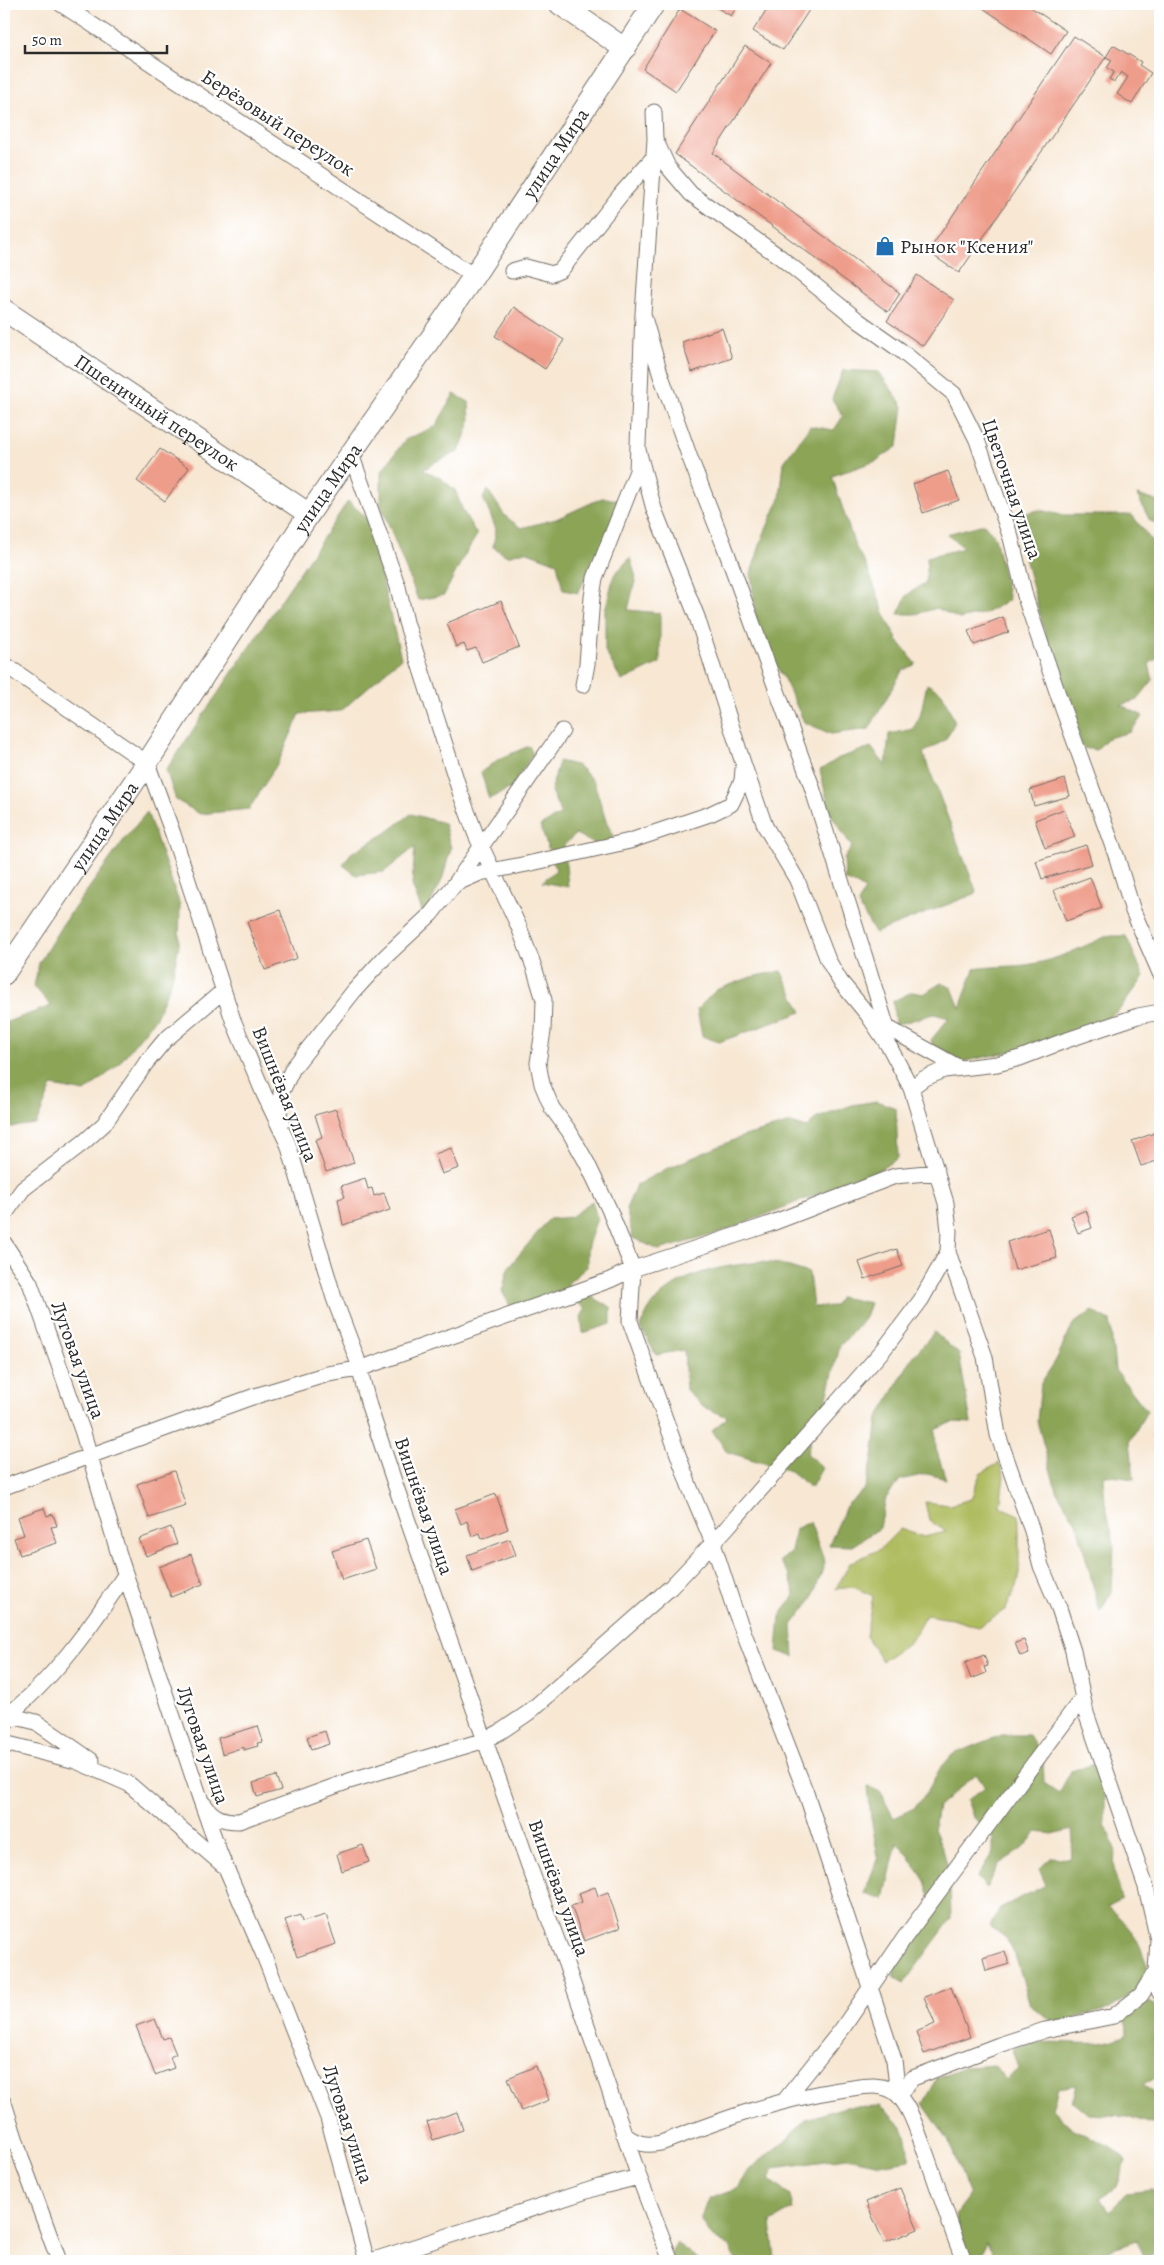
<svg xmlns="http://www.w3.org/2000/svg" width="1164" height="2265" font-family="Alegreya,serif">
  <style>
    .green { fill: #afbc5f; stroke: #6d7445 }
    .forest { fill: #8ba456; stroke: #5b6840 }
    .building { fill: #ef9d8b }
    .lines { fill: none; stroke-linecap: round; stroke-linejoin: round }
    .street-casing { stroke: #726d66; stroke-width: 17 }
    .secondary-casing { stroke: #726d66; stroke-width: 23 }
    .street { stroke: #fff; stroke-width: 15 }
    .secondary { stroke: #fff; stroke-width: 21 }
    .labels { text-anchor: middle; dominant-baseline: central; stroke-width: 4.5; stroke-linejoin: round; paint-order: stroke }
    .street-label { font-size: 20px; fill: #2b2b2b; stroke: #fff }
    .poi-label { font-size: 20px; fill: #2b2b2b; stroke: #fff; text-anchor: start }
  </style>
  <rect width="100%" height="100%" fill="#fff"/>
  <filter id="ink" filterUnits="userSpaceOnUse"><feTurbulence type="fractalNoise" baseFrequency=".02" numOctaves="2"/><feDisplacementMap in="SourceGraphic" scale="10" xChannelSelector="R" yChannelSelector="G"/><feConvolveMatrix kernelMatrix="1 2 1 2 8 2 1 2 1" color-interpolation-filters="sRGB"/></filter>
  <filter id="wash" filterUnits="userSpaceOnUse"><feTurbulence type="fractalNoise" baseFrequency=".0096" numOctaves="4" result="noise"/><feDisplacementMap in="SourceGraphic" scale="20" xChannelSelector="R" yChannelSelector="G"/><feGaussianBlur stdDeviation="1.12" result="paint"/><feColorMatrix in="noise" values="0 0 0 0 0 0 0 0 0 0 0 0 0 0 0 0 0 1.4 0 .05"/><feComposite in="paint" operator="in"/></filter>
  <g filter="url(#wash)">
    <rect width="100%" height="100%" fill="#f7e7d3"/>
    <path class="green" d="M999,1463L1004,1476L1000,1507L1019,1515V1579L1006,1609L978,1627L952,1619L926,1615L911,1641L882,1661L866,1636L873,1596L853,1587L836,1589L850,1563L880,1549L900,1529L924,1537L946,1532L929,1520L925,1502L950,1505L971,1499L980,1474Z"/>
    <path class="forest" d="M843,370L879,372L903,406L898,446L876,461L832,476L855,546L867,567L885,615L898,641L916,664L902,671L869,729L831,734L804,722L786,683L757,629L751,573L763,536L780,498L784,462L810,426L834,430L843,416L832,399Z
      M454,394L469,402L470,422L459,452L437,461L423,470L439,477L455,490L463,511L477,535L463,558L444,595L418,600L381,505V472L405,440L436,426Z
      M488,490L505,516L521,528L556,519L602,498L620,500L600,550L578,593L563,590L557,563L525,551L507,556L493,547L496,529L483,498Z
      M1137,495L1160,502V524L1150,521Z
      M348,501L367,518L401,658L341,711L300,714L279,761L249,809L200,814L176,800L166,770Z
      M1039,510L1061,515H1132L1151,540L1160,544V656L1149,664L1153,680L1137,700L1121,705L1143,716L1130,732L1108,738L1096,750L1083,748L1050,653L1014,516Z
      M984,524L995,537L1009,600L986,613L959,619L937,608L916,614H898L907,595L926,582L927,557L964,548L947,534Z
      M630,558L636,577L628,610L660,613V663L622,681L605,651V610L614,575Z
      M927,684L942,693L955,722L945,740L923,753L977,893L875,933L858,904L865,889L845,880L844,859L852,847L830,813L820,770L839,758L871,747L886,766L889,734L913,729L920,716Z
      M529,746L533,754L511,788L489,799L481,772L499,759Z
      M559,761L579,766L594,782L606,821L617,844L598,846L576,834L564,845L568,887L542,882L556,870L540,826L561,814L551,791Z
      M147,812L180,905L179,945L171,983L155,1019L117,1066L85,1092L52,1086L36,1124L4,1128V1076L8,1075L4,1055V1023L51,1006L34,986L39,963L62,925L126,837Z
      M411,814L444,823L451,848L442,880L424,916L412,885L415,847L384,872L356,875L343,865L351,853L386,833Z
      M1107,936H1126L1144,977L1120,1009L1090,1034L1048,1048L1018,1050L961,1062L936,1053L931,1040L949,1018L934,1014L895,1025L893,1001L912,992L924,994L941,983L952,988L960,1008L974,969C991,966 1008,967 1025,965C1054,962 1082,947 1107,936Z
      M781,971L802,1012L719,1042L702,1036L697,1009L716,990L751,977Z
      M877,1101L896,1108L898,1158L866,1178L828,1190L719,1233L659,1250L633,1238L626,1209L636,1185L666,1169L741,1137L791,1123L807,1128L815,1119L852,1105Z
      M592,1201L597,1218L587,1249V1267L567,1284L611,1307V1324L583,1333L581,1317L586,1308L565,1295L512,1310L502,1291L508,1268L549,1219L571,1217Z
      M762,1262L780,1264L809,1273L813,1307L834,1306L840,1297L870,1303L864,1319L840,1346L826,1401L815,1423L807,1453L822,1468L811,1488L790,1471L727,1452L712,1430L728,1417L703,1407L686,1390L684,1350L656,1355L640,1326C644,1320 647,1311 652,1305C679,1272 722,1266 762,1262Z
      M1092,1311L1110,1321L1115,1370L1147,1411L1130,1441L1134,1479L1103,1475L1105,1502L1114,1545L1112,1592L1100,1612L1077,1524L1056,1490L1037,1421L1041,1383L1056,1360L1073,1324Z
      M934,1332L959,1354L971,1423L952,1422L935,1430L936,1449L946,1479L927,1474L900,1480L886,1498L880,1528L852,1546L829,1545L846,1506L865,1488L873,1457L878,1418L912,1358Z
      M1160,1414V1436L1152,1437Z
      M810,1522L825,1563L812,1599L792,1625L794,1657L777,1651L780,1616L795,1594L789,1575L780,1561L791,1552L795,1529Z
      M1002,1735H1029L1043,1758L1044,1783L1059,1793L1071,1771L1098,1763L1105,1796V1824L1115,1849L1114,1871L1122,1899L1107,1907C1134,1928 1139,1942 1150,1974L1137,1990L1110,2009L1054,2023L1030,2005L1015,1955L1006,1938L990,1926L1000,1908L1046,1885L1039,1869L1052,1857L1070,1859L1073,1842L1072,1829L1053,1834L1037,1832L1022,1849L999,1864L986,1888L977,1877L993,1852V1833L973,1817L967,1800L985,1787L976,1774L938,1807L934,1829L943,1849L950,1876L951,1919L904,1983L894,1977L899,1958L922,1928L931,1901L925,1881L909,1856L897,1842L884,1899L864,1894L878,1857L871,1818L868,1786L880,1792L894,1818L914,1808L927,1792L939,1770L953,1754Z
      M1148,2002L1160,2008V2074L1142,2085L1160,2096V2131L1158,2126L1127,2116L1088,2114L1072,2101L1077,2085L1058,2088L1052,2109L1073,2129L1110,2146L1126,2161L1117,2187L1100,2198L1109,2211L1126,2193L1151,2190L1160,2193V2251L1143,2258L1136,2240L1108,2250L1097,2261H993V2252L986,2242L982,2260H969L959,2233L956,2214L970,2195L948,2140L923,2104L937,2079L965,2067L994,2065L1006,2080L1018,2069L1012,2049C1041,2037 1071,2045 1101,2043C1109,2042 1119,2038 1127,2035L1126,2015Z
      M880,2106C901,2123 910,2132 909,2160L880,2165L847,2158L774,2168L769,2179L790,2195L793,2209L771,2222L775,2259L773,2261H736L730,2247L711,2236L701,2219L709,2198L738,2188L749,2170L788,2138L806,2119L845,2107Z
      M676,2243L701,2261H675L670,2256Z"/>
    <g id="blocks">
      <path class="building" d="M711,4H739L731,16Z
        M770,4H813L783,50L753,31Z
        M981,4H1026L1066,31L1051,54L980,6Z
        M680,9L715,31L676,91L643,69Z
        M1074,36L1106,57L959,273L928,252Z
        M1113,45L1141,62L1139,65L1151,73L1132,104L1117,94L1128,77L1121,72L1114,82L1109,79L1114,72L1107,68L1112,60L1106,57Z
        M745,46L771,63L713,153L900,293L888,312L675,154Z
        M917,275L954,300L923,346L887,321Z
        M514,307L564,340L545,369L495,336Z
        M722,328L732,358L692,372L682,342Z
        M160,449L189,468L165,501L137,481Z
        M948,471L959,500L923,513L913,484Z
        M501,601L519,647L482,662L476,648L467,651L464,644L456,647L447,623Z
        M1003,617L1009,632L974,645L968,631Z
        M1065,779L1070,796L1034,806L1030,790Z
        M1064,809L1075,837L1045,848L1035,820Z
        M1086,845L1092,864L1042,879L1036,861Z
        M1090,877L1102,908L1066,921L1054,890Z
        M280,910L297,958L265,970L247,922Z
        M336,1109L354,1163L326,1172L315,1140L322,1137L315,1115Z
        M1160,1131V1160L1141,1166L1132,1141Z
        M451,1148L459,1168L442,1174L435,1154Z
        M365,1178L368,1189L372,1188L374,1196L384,1193L390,1210L343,1225L338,1199L345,1197L341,1186Z
        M1086,1210L1092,1228L1078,1233L1071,1216Z
        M1049,1229L1057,1258L1015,1270L1007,1242Z
        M897,1249L903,1266L865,1279L859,1262Z
        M174,1471L186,1506L149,1518L137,1484Z
        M496,1494L508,1529L482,1539L480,1533L472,1536L467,1521L461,1524L455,1509Z
        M44,1508L47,1516L53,1514L57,1526L51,1527L57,1543L20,1555L14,1538L24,1535L18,1517Z
        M171,1527L177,1544L146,1556L139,1539Z
        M510,1539L516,1555L472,1571L467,1555Z
        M366,1540L376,1569L342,1580L332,1551Z
        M191,1554L203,1584L171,1597L159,1567Z
        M1024,1640L1029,1653L1020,1656L1015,1643Z
        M984,1655L988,1666L984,1667L986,1673L971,1679L965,1663Z
        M258,1726L263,1742L257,1743L258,1746L244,1750V1747L222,1754L218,1738Z
        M325,1731L329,1744L311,1750L307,1737Z
        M276,1776L281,1790L257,1797L253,1783Z
        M363,1845L369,1862L342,1871L337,1854Z
        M595,1887L598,1896L608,1892L620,1928L584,1941L571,1906L582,1902L579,1893Z
        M300,1915L302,1922L326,1915L336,1944L297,1957L285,1920Z
        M1005,1951L1009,1964L986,1971L983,1958Z
        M951,1987L970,2037L924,2054L916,2032L935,2024L924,1997Z
        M155,2019L163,2039L169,2037L176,2054L170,2057L174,2068L155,2075L136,2026Z
        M536,2066L549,2100L521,2111L508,2078Z
        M457,2112L463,2130L433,2140L427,2122Z
        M900,2188L918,2229L884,2243L866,2202Z"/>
    </g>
  </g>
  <g filter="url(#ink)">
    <use href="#blocks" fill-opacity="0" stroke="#726d66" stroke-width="1"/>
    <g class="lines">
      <defs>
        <path id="street" d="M61,4L474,276
          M655,139L668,167L691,194L780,257L859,321L900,350L954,394L977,440L1011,538L1026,600L1063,709L1117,858L1133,911L1160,973
          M512,271L526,267L552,274L561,270L622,193L653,158
          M643,314L660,373L690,458L724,545L811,784L887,1028
          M638,450L654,509L697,617L743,763L765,826L797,880L828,960L840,981L868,1015L890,1048L911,1088L946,1203L949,1231L948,1252L985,1357L998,1435L1032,1531L1041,1566L1059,1608L1073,1651L1086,1713L1146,1887L1158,1940L1156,1971L1141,1995L1114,2016L1045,2030L999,2045L913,2078L898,2095
          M351,454L398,587L406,622L461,795L476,835L519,927L534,967L544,1000L543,1031L538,1063L542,1084L552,1108L569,1131L587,1163L609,1209L633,1269L630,1321L690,1488L713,1543L734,1608L806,1793L894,2060L898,2095
          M4,664L147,763L173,834L233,1020L264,1094L288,1144L334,1298L357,1359L369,1406L396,1487L528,1863L566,1964L639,2177L671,2261
          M583,685L587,664L592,597L595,578L637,471L643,314L655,139L654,112
          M455,884L480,873L527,864L630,841L710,814L731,804L742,781L743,769
          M879,1023L960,1068
          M911,1088L923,1079L944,1070L997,1064L1020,1058L1064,1041L1138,1016L1160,1012
          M282,1123L279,1114L281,1093L293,1068L354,991L385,957L431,914L455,884L562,731
          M4,1215L23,1189L84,1142L104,1124L146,1063L165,1040L223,991
          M4,1243L30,1283L83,1433L120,1558L200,1798L220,1854L263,1953L328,2118L367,2261
          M4,1487L252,1397L328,1374L359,1369L610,1280L633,1269L767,1225L895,1176L937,1172
          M4,1718C53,1681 91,1626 125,1575
          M4,1719L20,1718L36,1722L92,1761
          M4,1743L76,1761L129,1784L223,1865
          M204,1804C213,1818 223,1821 239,1821L349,1781L485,1740L500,1732L528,1713L671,1587L724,1531L884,1349L921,1300L948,1252
          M1152,1977L1160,1993
          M785,2100L842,2029L905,1937L1083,1697
          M4,2103L22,2160L59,2261
          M623,2133C635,2144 646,2146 661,2143C721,2120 775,2100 839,2090C858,2088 883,2080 898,2095C910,2108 916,2127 922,2143C937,2182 948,2222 964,2261
          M371,2261L599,2187L639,2177"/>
        <g id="secondary">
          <path d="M560,4L625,49"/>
          <path id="s1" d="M4,310L309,514"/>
          <path id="s2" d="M4,974L147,763L309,514L474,276L654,4"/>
        </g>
      </defs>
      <use href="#street" class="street-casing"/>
      <use href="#secondary" class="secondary-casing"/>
      <use href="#street" class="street"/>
      <use href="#secondary" class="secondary"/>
    </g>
  </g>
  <defs>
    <symbol id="shop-bare" viewBox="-9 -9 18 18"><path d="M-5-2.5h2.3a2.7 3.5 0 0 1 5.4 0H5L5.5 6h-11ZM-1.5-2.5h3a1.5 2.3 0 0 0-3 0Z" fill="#1f6fb2" stroke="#fff" stroke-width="2.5" paint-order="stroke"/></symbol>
  </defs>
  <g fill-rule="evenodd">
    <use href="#shop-bare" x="871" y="232" width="28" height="28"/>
  </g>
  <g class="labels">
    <g class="street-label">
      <text transform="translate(278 123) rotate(33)">Берёзовый переулок</text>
      <text stroke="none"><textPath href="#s2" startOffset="989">улица Мира</textPath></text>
      <text stroke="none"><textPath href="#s1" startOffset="184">Пшеничный переулок</textPath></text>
      <text stroke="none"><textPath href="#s2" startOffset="584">улица Мира</textPath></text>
      <text transform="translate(1012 489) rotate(71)">Цветочная улица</text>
      <text stroke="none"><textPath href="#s2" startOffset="179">улица Мира</textPath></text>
      <text transform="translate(285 1094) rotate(68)">Вишнёвая улица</text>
      <text transform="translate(78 1360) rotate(70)">Луговая улица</text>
      <text transform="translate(424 1506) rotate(71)">Вишнёвая улица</text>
      <text transform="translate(203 1745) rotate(71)">Луговая улица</text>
      <text transform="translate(559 1888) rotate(70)">Вишнёвая улица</text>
      <text transform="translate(348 2124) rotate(72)">Луговая улица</text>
    </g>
    <g class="poi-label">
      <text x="900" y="246">Рынок "Ксения"</text>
    </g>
  </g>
  <rect width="1164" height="2265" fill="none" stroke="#fff" stroke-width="20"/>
  <path d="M25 45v8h142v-8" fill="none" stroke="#2b2b2b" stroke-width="2.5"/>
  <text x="32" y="45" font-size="15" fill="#2b2b2b" stroke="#ffffff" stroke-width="4" paint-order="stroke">50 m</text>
</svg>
